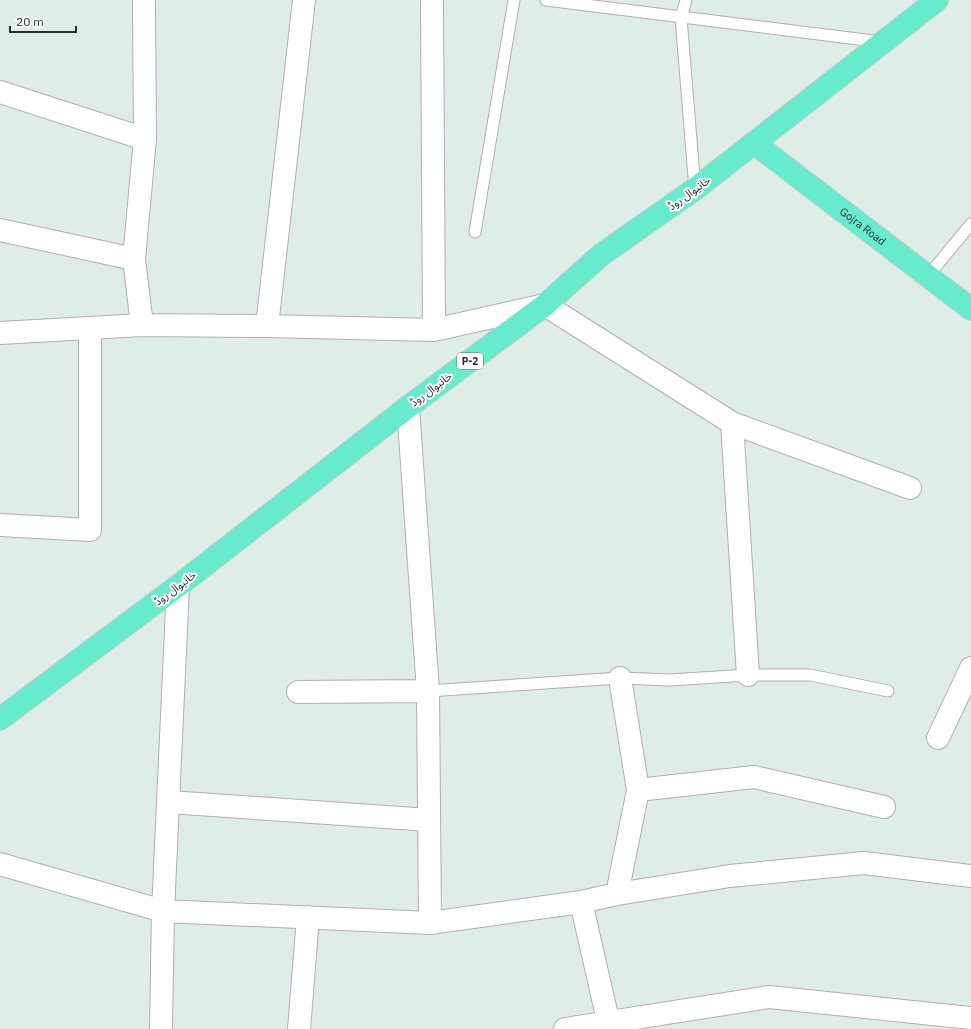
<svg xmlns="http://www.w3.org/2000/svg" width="971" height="1029" font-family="'IBM Plex Sans','Noto Sans Arabic',sans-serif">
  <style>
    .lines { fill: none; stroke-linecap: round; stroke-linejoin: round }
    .lane-casing { stroke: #b7acae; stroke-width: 13 }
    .street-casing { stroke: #b7acae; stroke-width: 24 }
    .primary-casing { stroke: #ccc; stroke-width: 24 }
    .lane { stroke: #fff; stroke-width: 11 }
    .street { stroke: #fff; stroke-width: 22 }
    .primary { stroke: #66ebcd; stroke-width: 22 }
    .labels { text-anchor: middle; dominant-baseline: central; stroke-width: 4; stroke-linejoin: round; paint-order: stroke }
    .shield { fill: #fff; stroke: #6b6b6b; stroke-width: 1 }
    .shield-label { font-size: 10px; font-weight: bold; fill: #2c2c2c }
    .street-label { font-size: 11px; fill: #2c2c2c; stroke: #fff }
  </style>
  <rect width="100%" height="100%" fill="#dfede7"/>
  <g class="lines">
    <defs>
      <path id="lane" d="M546,0L882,42
        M686,0L681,18L695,189
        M475,232L514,0
        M928,276L971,224
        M428,691L620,678L670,680L748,675H810L888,691"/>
      <path id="street" d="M432,0L434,330
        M0,92L145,139
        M0,230L134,259
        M142,325L134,259L145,139L144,0
        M267,326L304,0
        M0,333L142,325L267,326L434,330L545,305L732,423L748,675
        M408,407L428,691L430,923
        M732,423L910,488
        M0,525L90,530V328
        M298,692L428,691
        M938,738L971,668
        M638,790L754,777L884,807
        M169,802L429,820
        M0,864L163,911L430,923L581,902L617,894L730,876L864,863L971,876
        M617,894L638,790L620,678
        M581,902L610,1029
        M161,1029L163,911L178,586
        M299,1029L308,917
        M565,1029L769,997L971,1018"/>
      <g id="primary">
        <path id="s1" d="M754,143L971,309"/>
        <path d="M0,719L178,586L408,407L545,305L601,255L695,189L937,0"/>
      </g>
    </defs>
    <use href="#lane" class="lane-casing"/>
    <use href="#street" class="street-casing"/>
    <use href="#primary" class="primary-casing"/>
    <use href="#lane" class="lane"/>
    <use href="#street" class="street"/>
    <use href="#primary" class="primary"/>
  </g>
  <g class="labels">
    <rect class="shield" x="457" y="353" width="26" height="16" rx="3"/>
    <g class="shield-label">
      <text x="470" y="361">P-2</text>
    </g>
    <g class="street-label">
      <text transform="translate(689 193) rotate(-36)">خانیوال روڈ</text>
      <text stroke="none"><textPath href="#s1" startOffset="137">Gojra Road</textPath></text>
      <text transform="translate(431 389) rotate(-37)">خانیوال روڈ</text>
      <text transform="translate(175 588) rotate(-37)">خانیوال روڈ</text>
    </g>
  </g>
  <path d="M10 26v6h66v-6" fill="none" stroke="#2c2c2c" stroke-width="2"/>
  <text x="16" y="26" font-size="12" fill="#2c2c2c" stroke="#ffffff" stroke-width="3" paint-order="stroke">20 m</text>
</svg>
